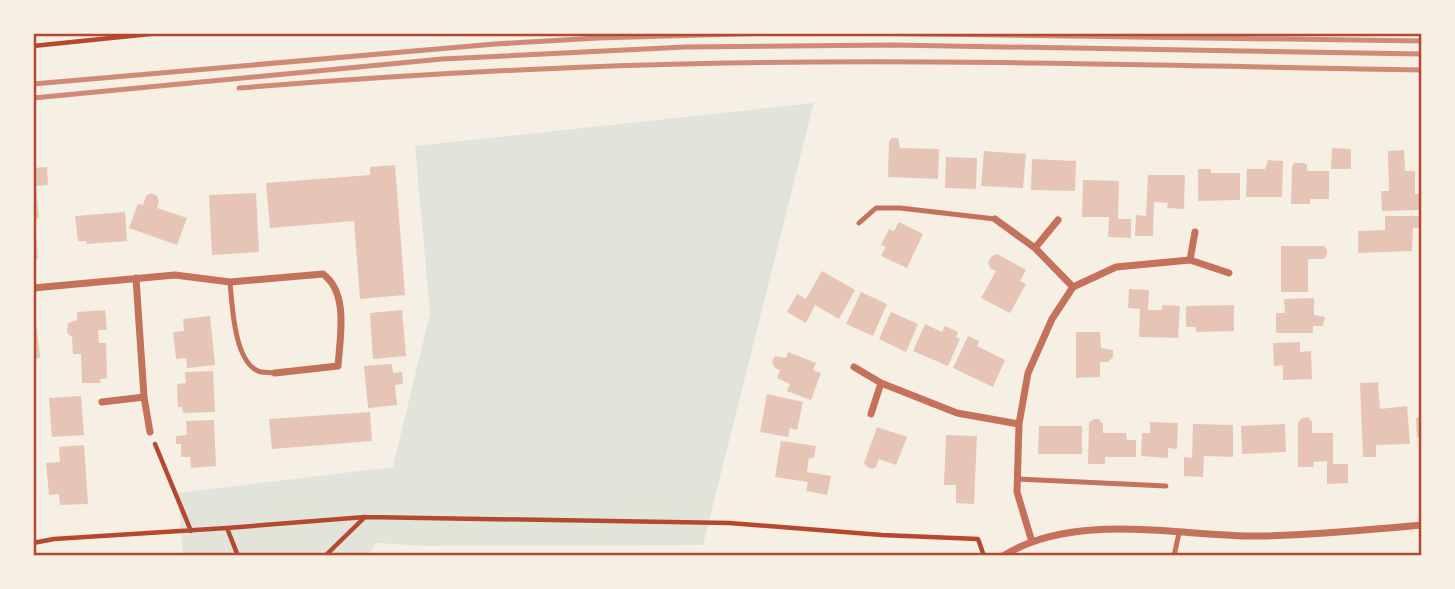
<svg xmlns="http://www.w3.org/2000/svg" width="1455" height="589" font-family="Barlow,sans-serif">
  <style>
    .green { fill: #e2e4dc }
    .building { fill: #e6c5b7 }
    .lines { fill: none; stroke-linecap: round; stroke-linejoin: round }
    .path { stroke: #b5482f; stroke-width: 4.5 }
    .service { stroke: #c5725c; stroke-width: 5 }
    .minor { stroke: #c5725c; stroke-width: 7 }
    .rail { stroke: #cf8b77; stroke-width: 5 }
    .neatline { fill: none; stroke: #b5482f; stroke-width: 2.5 }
  </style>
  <rect width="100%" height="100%" fill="#f6efe4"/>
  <path class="green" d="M814,103L703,545L425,546L376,543L368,556H183L178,493L393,467L430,313L415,146Z"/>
  <path class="building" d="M892,138H898L900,148L939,149L938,179L888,177L889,141Z
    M1332,148L1351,149V169H1331Z
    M1404,150L1405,171H1415V194H1422V210L1382,211L1381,191H1389L1388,151Z
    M984,151L1026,154L1023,188L981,186Z
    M946,157L977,158L976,189L945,188Z
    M1032,159L1076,161L1075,191L1031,190Z
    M1268,160L1283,161L1282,197H1246L1247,169H1265Z
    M1294,163H1304L1307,165V171H1329V199H1310V204H1291L1292,167Z
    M395,165L405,295L360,299L354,221L270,228L266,183L370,175V167Z
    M47,167L48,185L36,186L39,218L33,219V168Z
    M1198,169H1211V173H1240V200L1198,201Z
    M1148,175H1185L1184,209L1167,208L1168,203L1154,202L1153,236H1135L1136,215L1146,216Z
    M1083,180L1119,181L1118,219H1131V238L1108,237L1109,217H1082Z
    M151,193L157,196L159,201L157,208L187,218L177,245L129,228L138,204L143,205L146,196Z
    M256,193L259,252L212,255L209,195Z
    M125,212L127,241L87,244L86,241H78L75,216Z
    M1385,216H1422V228H1413L1412,251L1358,253V231L1385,230Z
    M899,222L923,234L907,268L881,256L886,247L881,245L889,229L894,231Z
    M33,223H35L38,259H33Z
    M1281,246H1324L1327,250V255L1323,259H1308V292H1281Z
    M997,254L1026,270L1020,281L1026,284L1010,313L981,298L996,271L990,268L988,262L992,256Z
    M822,271L855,290L839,319L815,305L806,323L787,312L797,294L806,299Z
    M1129,289L1149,290L1148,310H1162V305L1180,306L1178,338L1139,337L1140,309L1128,308Z
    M861,292L887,304L873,336L846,324Z
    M1314,298V315L1325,317L1323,326H1313V333H1276V313H1285L1284,299Z
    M1234,305V331L1196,332V327H1186V306Z
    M105,310L107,330H98L99,343H106L107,378L100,379L101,383H82L81,354H73L72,337L67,333L68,323L77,320V312Z
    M402,310L406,356L373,359L370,313Z
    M891,312L918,324L906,352L879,339Z
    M210,316L215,365L187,368L186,358L176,359L173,332L184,331L183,319Z
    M36,322L40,357L33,361V323Z
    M925,324L942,332L945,326L958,332L956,337L960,339L948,366L913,351Z
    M1076,332H1100L1101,348L1113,350V357L1108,362H1100V377L1076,378Z
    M968,336L979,341L977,346L1005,360L993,387L953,368Z
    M1300,342V352L1311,351L1312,379L1283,380V365L1274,366L1273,343Z
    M788,352L816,363L813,370L821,373L811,400L787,391L790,384L777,378L780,370L775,368L772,362L775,356L786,358Z
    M392,364L393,373L402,372L403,384L395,385L397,405L368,408L364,366Z
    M213,371L215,412L183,413L182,407H178L177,384L186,383L185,372Z
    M1378,382L1380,409L1407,406L1410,444L1376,445V457H1363L1360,383Z
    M767,394L803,402L797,430L790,428L788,437L760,432Z
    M81,396L84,435L52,437L49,398Z
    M370,412L372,441L272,449L269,419Z
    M1308,417L1312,422V433H1333V464H1348V483L1327,484V461L1313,462L1314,467H1298V423L1302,418Z
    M1422,417V437H1417L1416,418Z
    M1094,419H1099L1103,424V433H1126L1127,440H1136V457H1105V464H1088L1089,422Z
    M214,420L216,466L191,468L190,457H181V444H176V436L187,435L186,421Z
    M1150,422L1178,423L1177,449L1168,448V458L1141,456L1142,433H1150Z
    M1193,424L1233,425V457L1204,456L1203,477L1184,476V457L1192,458Z
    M1285,424L1286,452L1242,454L1241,426Z
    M1039,426H1082V454H1038Z
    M877,427L907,437L896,465L879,459L876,467L872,469L867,467L864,463Z
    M946,435L977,436L974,504L956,503V485H944Z
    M781,441L816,446L814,458H809L807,472L831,476L827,495L806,491L808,482L775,477Z
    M84,445L88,504L60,505L59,494L49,495L46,463L60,462L59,447Z"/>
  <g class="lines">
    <path class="path" d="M33,46L160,33
      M155,444L191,531
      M227,528L238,556
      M33,543L54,539L227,528L365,517L729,523L882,535L978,539L984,556
      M325,556L365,517"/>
    <path class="service" d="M859,223L876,208H900L995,219
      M230,282C232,304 234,361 258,371C262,373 270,372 275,373
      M1017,479L1166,486
      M1174,556L1179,533"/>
    <path class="minor" d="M995,219L1035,248L1073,287
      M1035,248L1058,220
      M1190,260L1229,273
      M136,278L144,397L150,432
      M33,288L175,275L230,282L323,274C349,293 340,337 338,366L275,373
      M854,367L881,383L957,413L1019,424
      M102,402L144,397
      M871,414L881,383
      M1032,542L1017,492L1019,424L1028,373L1052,319L1073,287L1116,267L1190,260L1195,232
      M1003,556C1076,510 1180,537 1261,536C1314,535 1369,530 1422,525"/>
    <path class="rail" d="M852,33L1422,41
      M33,84L495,44L598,38L772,33
      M239,88C401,75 564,66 726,63C958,59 1190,66 1422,70
      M33,98L442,59L685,47L893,45L1422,54"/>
  </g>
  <rect width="1455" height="589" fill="none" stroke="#f6efe4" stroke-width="70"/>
  <rect x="35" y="35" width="1385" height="519" class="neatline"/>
</svg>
